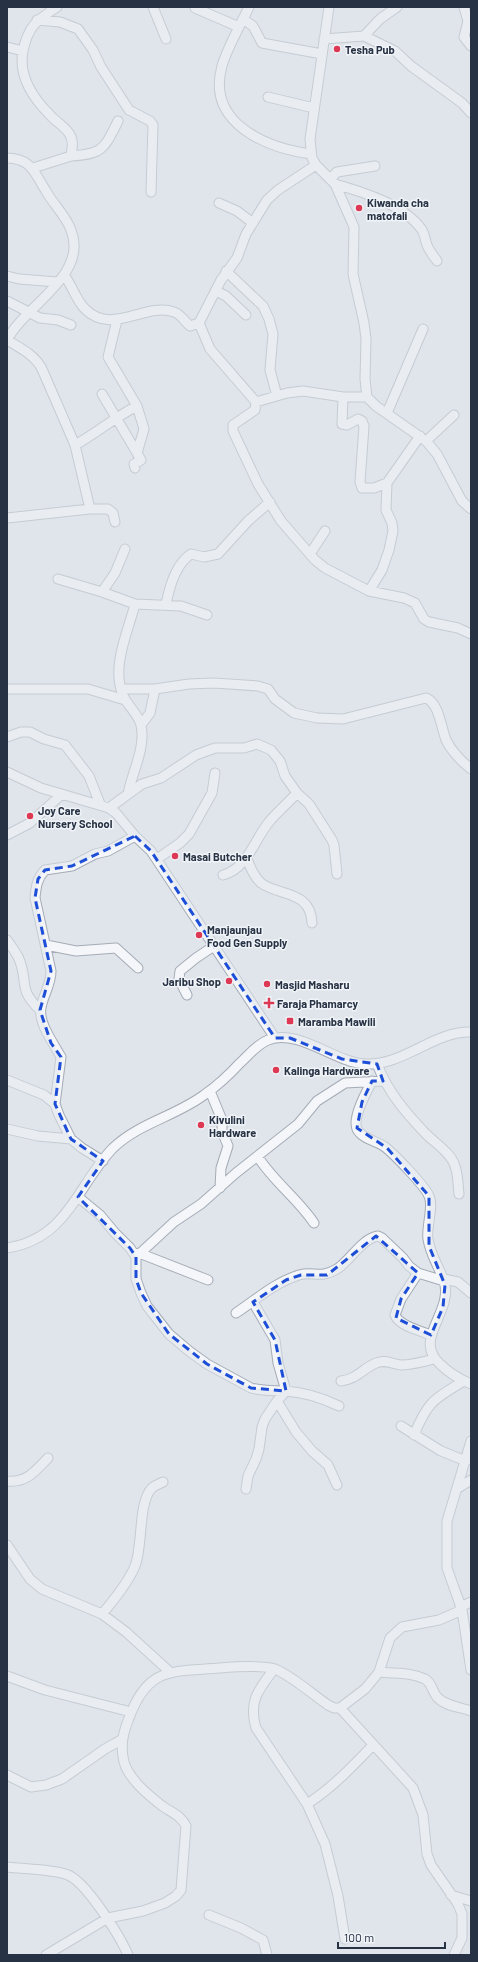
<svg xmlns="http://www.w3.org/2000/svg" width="478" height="1962" font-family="Barlow,sans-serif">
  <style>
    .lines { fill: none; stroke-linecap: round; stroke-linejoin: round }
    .minor-casing { stroke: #a5acb6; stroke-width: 11 }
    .minor { stroke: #f4f6f9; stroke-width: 9 }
    .marked { fill: none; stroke: #1d4ed8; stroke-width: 3; stroke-dasharray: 8 5; stroke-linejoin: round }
    .poi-dot { fill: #dd3954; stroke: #f0f4f8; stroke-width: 1.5 }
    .labels { text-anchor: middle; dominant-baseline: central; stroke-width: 3; stroke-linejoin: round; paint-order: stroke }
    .poi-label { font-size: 11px; font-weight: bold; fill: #273244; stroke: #f0f4f8; text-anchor: start }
  </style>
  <rect width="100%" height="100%" fill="#e0e5eb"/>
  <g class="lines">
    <defs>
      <path id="minor" d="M153,7L166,39
        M249,7C241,24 227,48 222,66C206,123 266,148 311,154
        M329,7L310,139L312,158L316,165L335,184L354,227L353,274L364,323L366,339L365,379L367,397L376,406L426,441L437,454L462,501L471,509
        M464,7L468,21L464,37L471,46
        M195,8L239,27
        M243,19L253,26L262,43L322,54
        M37,20L60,22L78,29L93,50L101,67L129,110L150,121L153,125L151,192
        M364,36L380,19L397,7
        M324,39L364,36L395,51L411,66L462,103L471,113
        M7,47L23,51
        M268,97L314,108
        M71,156C103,154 104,149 118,121
        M7,158C33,159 34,173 46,191C53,204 66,216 71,230C89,276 24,306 7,340
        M33,168L71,156C72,149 74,141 70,135C66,127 56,122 50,115C33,98 18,76 23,51C28,26 37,20 57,7
        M330,179L337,172L375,166
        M335,184C363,192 405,205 422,230C425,235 425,240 427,245C429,251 434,256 437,261
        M219,203L237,211L253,223
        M226,271L263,306L269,319L273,334L270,370L277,396
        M64,275C72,285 76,300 85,309C112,336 145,302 174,312C181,314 185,322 190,326L199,323L210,349L256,402L287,393L303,391L343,397H367
        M7,276L19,279L58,282
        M216,291L226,296L246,315
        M7,301L40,318L58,320L71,325
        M117,320L108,357L137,406L144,429L137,453L141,460L134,464L135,468
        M199,323L221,280L237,258L246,234L267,200L278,190L316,165
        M7,340C20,348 35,355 42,369L75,445L90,509
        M102,394L137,453
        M343,397L342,424L347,425L358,419L362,421L364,426L360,482L362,488H374L387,483L420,436
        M256,402L255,410L233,425V431L258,484L281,521L315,560L325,568L369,591L404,598L415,603L424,619L429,622L458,628L471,634
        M387,413L423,329
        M426,441L454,415
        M75,445C97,433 115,417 137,406
        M7,518L90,509H108L113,513L115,522
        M125,549L115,573L102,592L135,604L181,606L207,615
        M310,554L325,531
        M58,579L102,592
        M369,591L382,570L389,550L393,531L392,523L386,510L387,483
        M166,605C169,588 176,564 191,554L204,557L218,554L248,521L270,502
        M7,689H88L125,700
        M121,689H155L189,684L214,683L258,686L268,689L275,699L294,713L317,718L343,719L426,698C439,703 441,727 446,740C452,752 461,761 471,769
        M141,725L150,713L155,689
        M7,737L21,732H30L44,739L65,745L89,776L100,804
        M7,772L41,788L109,808L116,813L135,836L151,851L275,1038
        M128,794C132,772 146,748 141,725C138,713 126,705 122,693C112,664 128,632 135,604
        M109,808L142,784L161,778L196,755L215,748H244L257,744L271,750L280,761L285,776L297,793L309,804L332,840L334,845L337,874
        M7,835L30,823L62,794
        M157,859L180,843L189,834L212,793L215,773
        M247,859C250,867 254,877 261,883C278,896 311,890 312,923
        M223,875C248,868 254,840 269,822C277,812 288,803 297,793
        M7,940C11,946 16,952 19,959C29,983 17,988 40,1010
        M46,945L76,951L116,948L138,968
        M187,995L179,979L180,971L196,958L214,946
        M377,1064C388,1092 405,1112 426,1134C435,1143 451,1153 455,1166C458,1174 458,1185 459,1194
        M7,1080L44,1095L55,1104
        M372,1081C367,1091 352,1117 357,1129C362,1139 377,1141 385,1147C394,1154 425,1186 429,1196C434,1206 426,1227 428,1239C430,1254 439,1267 444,1281
        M210,1091L222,1120V1131L228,1146L221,1168L220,1188
        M7,1129L38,1136L71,1139
        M258,1157C274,1182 298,1199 314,1223
        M103,1161L82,1148L71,1139L59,1115L55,1104L61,1057C54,1044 38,1023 41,1008C43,995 51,985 51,971L35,898C36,887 37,878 45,870L72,866L95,854L108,851L135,836
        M78,1197L100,1215L115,1233L130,1248L136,1257V1279L141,1293L147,1306L169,1334L189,1351L207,1364L251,1388C262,1391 273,1391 285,1391C304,1392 322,1398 339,1406
        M7,1248C68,1239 77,1185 113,1148C139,1123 176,1116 204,1095C217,1086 229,1075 240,1063C249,1055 256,1045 268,1040C298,1028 334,1062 365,1064C404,1066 433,1031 471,1032
        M139,1253L208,1280
        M136,1257L174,1222L201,1204L236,1173L298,1124L317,1101L345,1083L383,1081
        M418,1273L401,1299L395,1315C399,1326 421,1331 431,1335
        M444,1279L458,1282L471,1293
        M236,1313C257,1299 274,1283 299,1275C314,1271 320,1279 337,1269C351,1260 361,1239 378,1236L382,1238L403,1258L409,1266L418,1273L444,1281C454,1312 412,1339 440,1364C449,1373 459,1379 471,1384
        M341,1381C357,1379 362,1369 376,1363C386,1359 392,1364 401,1365C412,1365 423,1362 434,1359
        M277,1401L296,1432L312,1451L328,1465L337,1485
        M401,1426L441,1451L466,1461
        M414,1435C428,1401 434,1399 464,1381
        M471,1441L447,1521V1568L462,1610L471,1670
        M7,1481C27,1483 35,1471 48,1458
        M458,1488L471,1480
        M246,1489L248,1476L256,1459L259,1449L262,1427L265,1419L277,1401L286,1391L278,1363L275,1340L253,1302
        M7,1545L30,1579L42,1589L102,1614L126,1632L170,1672
        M460,1607L471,1602
        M102,1614C114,1600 128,1583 135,1566C143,1547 138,1501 152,1488C155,1485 159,1484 163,1482
        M274,1669C259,1689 248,1701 256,1728L307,1804L325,1844L338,1896L345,1939
        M379,1672C395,1674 410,1672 425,1679C432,1683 432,1691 437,1697C445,1706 460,1707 471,1711
        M7,1676L45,1690L131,1712
        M340,1708L413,1788L423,1815L427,1854L431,1865L458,1904L462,1914V1938L454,1955
        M7,1775L31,1787L46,1785L62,1779L105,1749L121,1740
        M307,1804C331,1789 353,1766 373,1745
        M7,1867C23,1869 54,1869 68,1875C86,1882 120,1936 128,1955
        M451,1895L471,1901
        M209,1915L241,1928L263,1940L267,1955
        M46,1955L108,1918L143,1911L165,1903L176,1896L181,1890L186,1826C181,1815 170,1812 161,1805C147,1794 129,1779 124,1762C120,1746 123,1733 129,1718C148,1666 172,1672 220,1668C233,1667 263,1665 275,1669C292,1676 312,1694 328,1705L334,1708H340L365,1689L379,1672L390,1638L402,1627L439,1620L462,1610"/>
    </defs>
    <use href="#minor" class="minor-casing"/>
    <use href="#minor" class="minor"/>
  </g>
  <path d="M0 0H478V1962H0ZM135,836L151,851L275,1038H290L342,1059L377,1064L383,1081H372L362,1102L357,1128L387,1148L429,1196V1246L445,1285L443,1307L431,1335L396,1318L401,1299L418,1273L376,1236L327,1275H301L286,1280L253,1302L275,1340L286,1391L251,1388L207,1364L169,1334L141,1293L136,1279V1257L130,1248L78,1197L103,1161L71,1139L55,1104L61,1057L51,1043L40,1010L51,971L35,898L38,879L45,870L72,866Z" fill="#e0e5eb" fill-opacity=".55" fill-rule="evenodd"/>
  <path class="marked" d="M135,836L151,851L275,1038H290L342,1059L377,1064L383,1081H372L362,1102L357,1128L387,1148L429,1196V1246L445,1285L443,1307L431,1335L396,1318L401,1299L418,1273L376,1236L327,1275H301L286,1280L253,1302L275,1340L286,1391L251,1388L207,1364L169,1334L141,1293L136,1279V1257L130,1248L78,1197L103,1161L71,1139L55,1104L61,1057L51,1043L40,1010L51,971L35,898L38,879L45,870L72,866Z"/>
  <g class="poi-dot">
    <circle cx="337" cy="49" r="4"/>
    <circle cx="359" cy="208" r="4"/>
    <circle cx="30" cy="816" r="4"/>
    <circle cx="175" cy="856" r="4"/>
    <circle cx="199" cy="935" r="4"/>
    <circle cx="229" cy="981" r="4"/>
    <circle cx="267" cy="984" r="4"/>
    <path d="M267 997h4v4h4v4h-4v4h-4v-4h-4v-4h4z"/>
    <rect x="286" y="1017" width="8" height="8" rx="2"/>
    <circle cx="276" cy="1070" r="4"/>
    <circle cx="201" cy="1125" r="4"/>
  </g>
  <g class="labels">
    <g class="poi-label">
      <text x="345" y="49">Tesha Pub</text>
      <text x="367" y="202">Kiwanda cha<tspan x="367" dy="13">matofali</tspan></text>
      <text x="38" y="810">Joy Care<tspan x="38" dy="13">Nursery School</tspan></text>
      <text x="183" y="856">Masai Butcher</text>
      <text x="207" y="929">Manjaunjau<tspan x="207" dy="13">Food Gen Supply</tspan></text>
      <text x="221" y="981" text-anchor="end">Jaribu Shop</text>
      <text x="275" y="984">Masjid Masharu</text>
      <text x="277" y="1003">Faraja Phamarcy</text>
      <text x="298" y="1021">Maramba Mawili</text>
      <text x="284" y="1070">Kalinga Hardware</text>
      <text x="209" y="1119">Kivulini<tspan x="209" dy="13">Hardware</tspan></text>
    </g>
  </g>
  <rect width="478" height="1962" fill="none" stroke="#273244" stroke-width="16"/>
  <path d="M338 1942v6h107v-6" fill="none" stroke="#273244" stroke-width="2"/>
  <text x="344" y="1942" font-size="12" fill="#273244" stroke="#f0f4f8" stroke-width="3" paint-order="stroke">100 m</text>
</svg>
